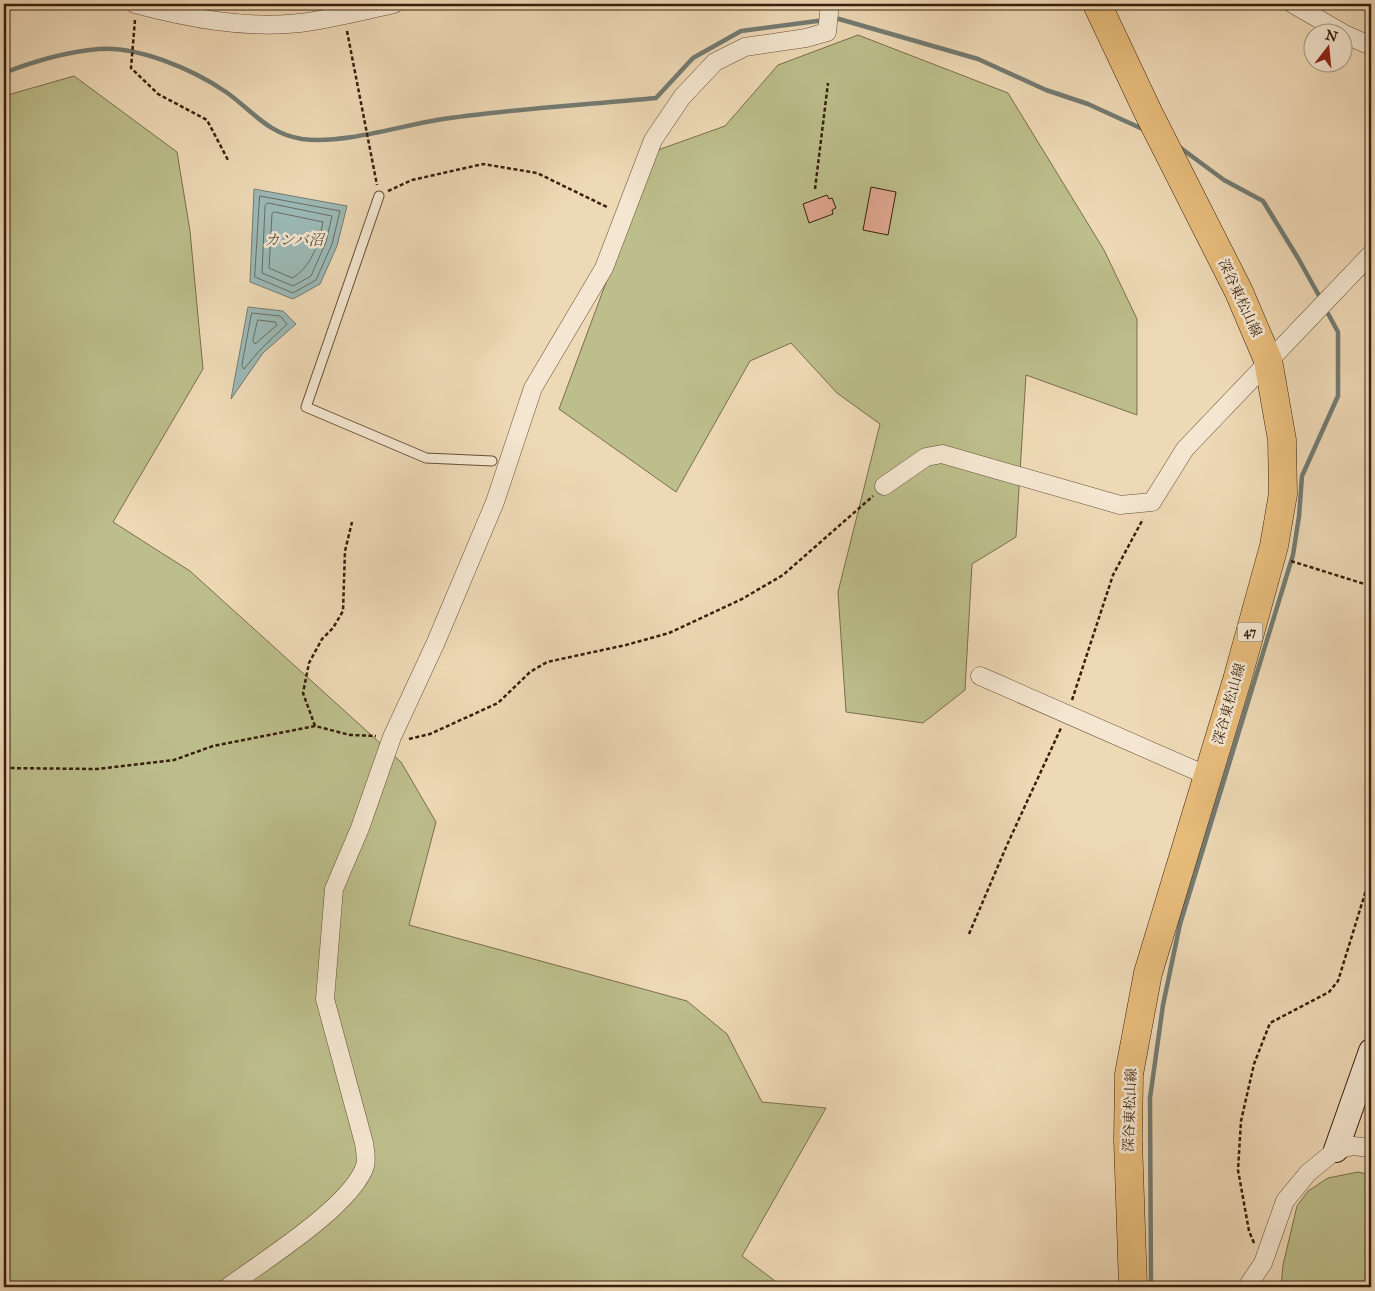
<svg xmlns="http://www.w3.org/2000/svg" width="1375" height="1291" font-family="'IM FELL Great Primer','Noto Serif JP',serif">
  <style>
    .green { fill: #bcbe8b; stroke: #7a6e4c }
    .water { fill: #9bb9b6; stroke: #737b72 }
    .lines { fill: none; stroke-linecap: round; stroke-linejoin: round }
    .shore { stroke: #696c61; stroke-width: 1 }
    .stream { stroke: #737b72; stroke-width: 4.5 }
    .building { fill: #dfa790; stroke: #371f0c }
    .lane-casing { stroke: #654e36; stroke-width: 11 }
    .street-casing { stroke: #654e36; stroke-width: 19 }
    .secondary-casing { stroke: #371f0c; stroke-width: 26 }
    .primary-casing { stroke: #371f0c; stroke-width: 29 }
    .path { stroke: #371f0c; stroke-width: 2.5; stroke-dasharray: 4 2.5; stroke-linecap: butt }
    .lane { stroke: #f4e6d0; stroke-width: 9 }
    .street { stroke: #f4e6d0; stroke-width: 18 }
    .secondary { stroke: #f4e6d0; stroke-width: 24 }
    .primary { stroke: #e7bc7b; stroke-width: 28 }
    .labels { text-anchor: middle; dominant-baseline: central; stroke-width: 5; stroke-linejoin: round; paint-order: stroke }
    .shield { fill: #f4e6d0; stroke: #705b47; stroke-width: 1 }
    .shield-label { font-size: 12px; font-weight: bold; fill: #371f0c }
    .street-label { font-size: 14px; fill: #371f0c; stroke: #f4e6d0 }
    .water-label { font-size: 15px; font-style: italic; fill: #554d3f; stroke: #f4e6d0 }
  </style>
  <rect width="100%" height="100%" fill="#eed9b6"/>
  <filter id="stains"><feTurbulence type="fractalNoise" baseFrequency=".004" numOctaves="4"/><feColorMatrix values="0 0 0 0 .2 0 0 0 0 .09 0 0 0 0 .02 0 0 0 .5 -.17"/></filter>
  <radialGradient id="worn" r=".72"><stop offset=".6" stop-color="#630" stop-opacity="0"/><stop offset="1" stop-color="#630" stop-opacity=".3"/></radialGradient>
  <path class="green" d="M858,35L1008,93L1104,250L1137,319V415L1026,375L1016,537L972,564L965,690L923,723L846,712L838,592L880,424L837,393L791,343L750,361L676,492L559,409L655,151L725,126L778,65Z
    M74,76L177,152L190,231L203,369L113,522L190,571L401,762L436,822L409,925L687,1001L727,1034L762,1102L826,1108L742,1256L783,1287H4V96Z
    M1358,1172L1371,1175V1287H1281L1283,1265L1297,1206L1308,1191L1328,1178Z"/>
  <path class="water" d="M254,189L347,206L337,246L320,284L293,299L250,282Z
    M248,307L283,311L296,324L263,353L231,399Z"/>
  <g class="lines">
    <path class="shore" d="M260,196L340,211L332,244L316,280L293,293L255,277Z
      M268,203L332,216L326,242L311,276L293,286L262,273L265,206Z
      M275,212L323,222C319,243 311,268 292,278L269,268L272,214Z
      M252,313L280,316L287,324L260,350L244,369L242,366Z
      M258,320L275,322L277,325L255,344L253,341Z"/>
    <path class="stream" d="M832,19H839L978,59L1046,90L1088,104L1147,131
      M4,73C34,61 66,52 99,49C139,46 194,70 226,92C253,111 268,134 302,139C344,144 396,127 437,120C509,109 583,105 656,98L693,58L741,31L825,20
      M1178,146L1224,180L1263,201L1298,258L1322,301
      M1151,1287L1150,1098L1163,1005L1180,924L1293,555L1299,516L1302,476L1338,396V332L1325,308"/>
  </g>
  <path class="building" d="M871,187L896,192L888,235L863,230Z
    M827,195L829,199L832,198L836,208L832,210L833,214L809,223L803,204Z"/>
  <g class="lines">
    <defs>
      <path id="lane" d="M379,196L306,407L426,458L492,461"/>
      <path id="street" d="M135,4C188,18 245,29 300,23C332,19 363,11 394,4
        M1293,4L1341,32
        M1342,33L1371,46
        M884,486L926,457L942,454L1120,505L1152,502L1185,449L1371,254
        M980,676L1208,776
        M228,1287C263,1261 352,1206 365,1166C367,1159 365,1150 364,1143L325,999L334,889L360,828L392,737L436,642L495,502L533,388L604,268L653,140L682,97L715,62L745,47L806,38L827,32L830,4
        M1247,1287L1263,1263L1285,1201L1308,1173L1336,1150L1353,1146L1371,1148"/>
      <path id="secondary" d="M1336,1150L1371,1051"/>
      <path id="primary" d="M1097,4L1148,112L1239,292L1268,360L1282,440L1283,494L1274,546L1237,680L1148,973L1129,1074L1128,1140L1133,1287"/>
    </defs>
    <use href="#lane" class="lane-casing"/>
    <use href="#street" class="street-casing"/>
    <use href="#secondary" class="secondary-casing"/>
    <use href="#primary" class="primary-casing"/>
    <path class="path" d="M135,20L131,68L158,94L207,120L229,162
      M347,31L377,185
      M815,189L828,83
      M388,191L412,180L483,164L537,173L609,208
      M1291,561L1371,586
      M1072,700L1113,575L1143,519
      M315,726L303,693L309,663L322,639L333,628L343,611L345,551L352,522
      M409,739L430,734L498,703L530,672L547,662L626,645L669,633L742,599L783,575L873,496
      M4,768L97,769L174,760L213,746L315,726L350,735L376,736
      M969,934L1007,845L1061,728
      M1254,1243L1249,1231L1238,1170L1241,1121L1254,1064L1270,1023L1329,992L1338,981L1371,874"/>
    <use href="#lane" class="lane"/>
    <use href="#street" class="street"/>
    <use href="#secondary" class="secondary"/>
    <use href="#primary" class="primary"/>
  </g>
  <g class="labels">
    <rect class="shield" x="1237.5" y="622.5" width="25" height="19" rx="4"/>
    <g class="shield-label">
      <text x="1250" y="632">47</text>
    </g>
    <g class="street-label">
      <text transform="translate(1240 298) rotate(65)">深谷東松山線</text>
      <text transform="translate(1229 704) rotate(-74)">深谷東松山線</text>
      <text transform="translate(1130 1110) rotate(-88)">深谷東松山線</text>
    </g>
    <g class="water-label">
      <text x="294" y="240">カンバ沼</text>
    </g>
  </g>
  <rect width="1375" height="1291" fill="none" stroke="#eed9b6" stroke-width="20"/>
  <rect x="5" y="5" width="1365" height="1281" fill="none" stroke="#371f0c" stroke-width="2.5"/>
  <rect x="10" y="10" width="1355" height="1271" fill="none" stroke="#371f0c"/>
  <g transform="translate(1328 48) rotate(16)"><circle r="24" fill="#f4e6d0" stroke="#a89682"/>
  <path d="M0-4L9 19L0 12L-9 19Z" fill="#8f2418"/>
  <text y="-8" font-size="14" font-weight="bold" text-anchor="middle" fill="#371f0c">N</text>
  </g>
  <rect width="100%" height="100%" filter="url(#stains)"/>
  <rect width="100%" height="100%" fill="url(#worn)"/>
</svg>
